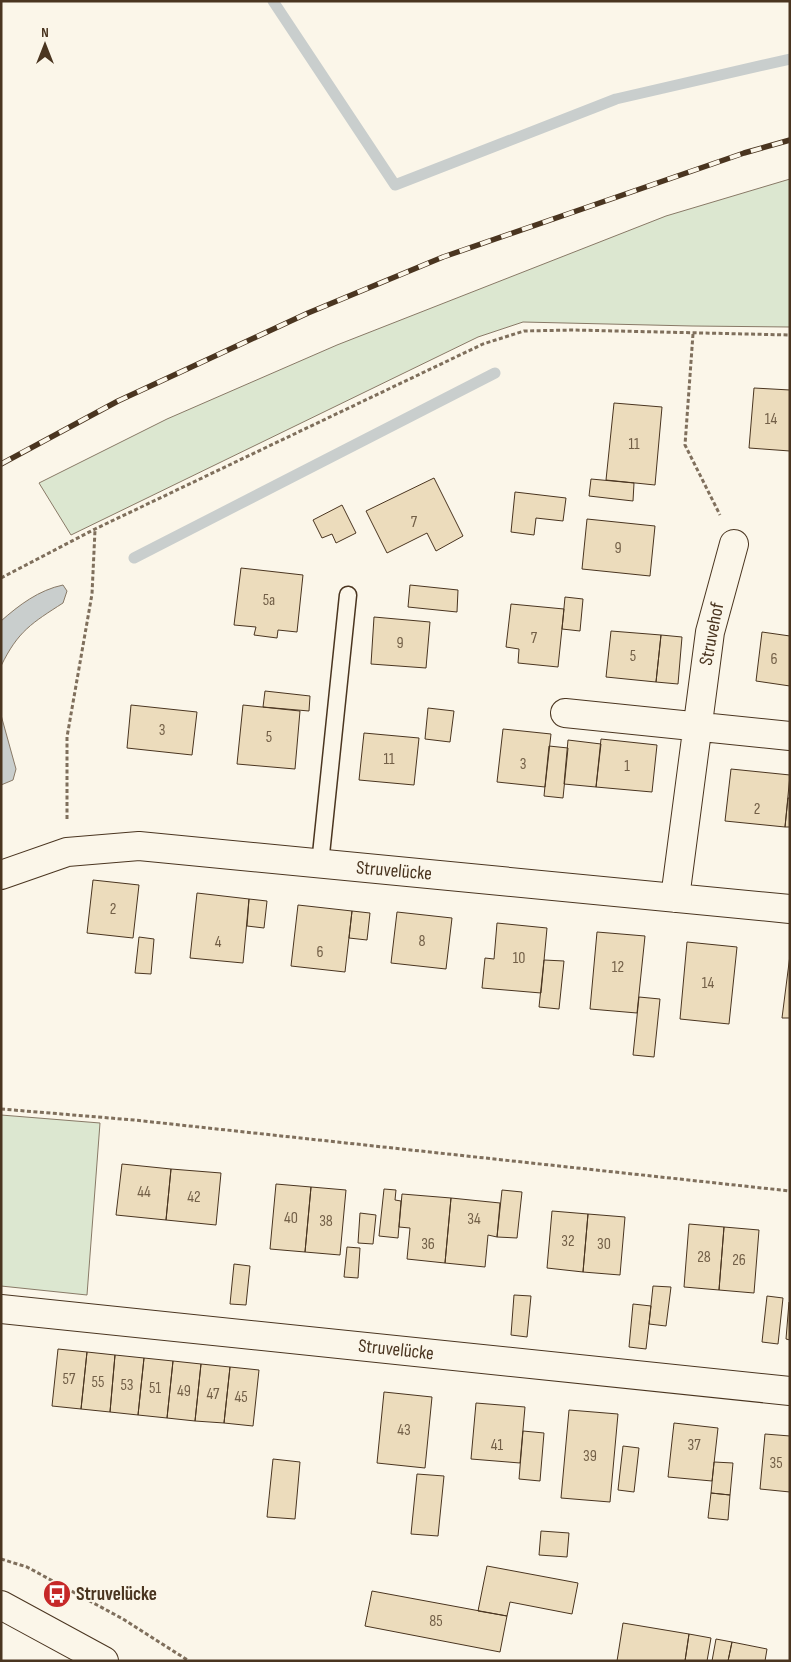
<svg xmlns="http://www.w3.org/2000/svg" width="791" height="1662" font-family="'Sofia Sans Condensed',sans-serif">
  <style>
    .green { fill: #dce7d0; stroke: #887966 }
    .water { fill: #c9cecd; stroke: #887966 }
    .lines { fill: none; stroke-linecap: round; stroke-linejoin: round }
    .stream { stroke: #c9cecd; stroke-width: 11 }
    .building { fill: #ecdcbc; stroke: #4a3520 }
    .service-casing { stroke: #4a3520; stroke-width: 19 }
    .minor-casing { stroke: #4a3520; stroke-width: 30 }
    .tertiary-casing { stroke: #4a3520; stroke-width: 30 }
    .path { stroke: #7f6f5c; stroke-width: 3; stroke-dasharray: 4 2.5; stroke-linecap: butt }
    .service { stroke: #fbf6e9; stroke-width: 16 }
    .minor { stroke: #fbf6e9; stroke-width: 28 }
    .tertiary { stroke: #fbf6e9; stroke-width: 28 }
    .rail-casing { stroke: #4a3520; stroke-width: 5.5 }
    .rail { stroke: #fbf6e9; stroke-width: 4; stroke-dasharray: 11; stroke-linecap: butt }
    .labels { text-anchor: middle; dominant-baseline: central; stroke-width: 4; stroke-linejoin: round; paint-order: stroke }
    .number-label { font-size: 16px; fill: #725f47 }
    .street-label { font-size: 19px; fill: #4a3520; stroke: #fbf6e9 }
    .poi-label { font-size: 19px; font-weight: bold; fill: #4a3520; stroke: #fbf6e9; text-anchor: start }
  </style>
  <rect width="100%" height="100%" fill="#fbf6e9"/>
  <path class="green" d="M790,179V327L692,326L523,322L478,337L71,535L39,483L167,419L337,345L666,216Z
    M1,1115L100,1123L87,1295L1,1286Z"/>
  <path class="water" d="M63,585L67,591L63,603C32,623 18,631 1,666V621C19,605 39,590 63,585Z
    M1,715L16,769L13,780L1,785Z"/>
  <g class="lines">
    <path class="stream" d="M273,1L395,185L616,99L790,59
      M134,558L495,373"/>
  </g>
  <path class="building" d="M754,388L790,390V451L749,448Z
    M614,403L662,407L655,485L606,480Z
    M434,478L463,536L436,551L427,533L387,553L366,511Z
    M591,479L634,483L633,501L589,496Z
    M515,492L566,498L563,521L536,518L534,535L511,532Z
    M342,505L356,533L336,543L332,534L322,538L313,520Z
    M587,519L655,526L650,576L582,569Z
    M241,568L303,575L297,632L278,630L277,638L254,635L256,627L234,625Z
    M410,585L458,590L457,612L408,607Z
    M565,597L583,599L580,631L562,629Z
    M511,604L564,609L558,667L518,663L519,649L506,647Z
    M374,617L430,622L426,668L371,664Z
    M611,631L661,635L656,682L606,677Z
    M762,632L790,636V686L756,681Z
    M661,635L682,637L678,684L656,682Z
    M265,691L310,696L309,711L263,707Z
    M131,705L197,712L192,755L127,748Z
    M243,705L300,711L295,769L237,764Z
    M428,708L454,711L450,742L425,739Z
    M503,729L551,734L545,787L497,782Z
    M364,733L419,738L414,785L359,780Z
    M601,739L657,745L652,792L596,787Z
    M568,740L601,744L596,787L564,784Z
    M549,746L568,748L563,798L544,796Z
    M731,769L790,775L785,827L725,821Z
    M788,798H790V827H785Z
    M93,880L139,885L133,938L87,933Z
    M197,893L249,899L243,963L190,958Z
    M249,899L267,901L264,928L247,926Z
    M298,905L352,911L345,972L291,966Z
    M352,911L370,913L367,940L349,938Z
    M397,912L452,918L446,969L391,963Z
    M497,923L547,928L541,993L482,988L485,958L494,959Z
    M597,932L645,936L637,1013L590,1009Z
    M139,937L154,939L151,974L135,973Z
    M687,942L737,947L729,1024L680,1019Z
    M790,955V1018H782Z
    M544,960L564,961L559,1009L539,1007Z
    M639,997L660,999L654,1057L633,1055Z
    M122,1164L171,1169L166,1220L116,1215Z
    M171,1169L221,1173L216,1225L166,1220Z
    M276,1184L311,1187L305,1252L270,1249Z
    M311,1187L346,1190L340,1255L305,1252Z
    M384,1189L396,1190L395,1200L401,1201L398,1238L379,1236Z
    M502,1190L522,1192L517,1238L497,1237Z
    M402,1194L451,1198L445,1263L407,1259L410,1228L399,1227Z
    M451,1198L500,1203L497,1237L488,1235L485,1267L445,1263Z
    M552,1211L588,1214L583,1272L547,1268Z
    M360,1213L376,1215L373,1244L358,1243Z
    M588,1214L625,1217L620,1275L583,1272Z
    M689,1224L724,1227L719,1290L684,1287Z
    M724,1227L759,1230L754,1293L719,1290Z
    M347,1247L360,1248L358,1278L344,1277Z
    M234,1264L250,1266L246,1305L230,1304Z
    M653,1286L671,1287L666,1326L649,1324Z
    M514,1295L531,1296L527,1337L511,1335Z
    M767,1296L783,1298L778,1344L762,1342Z
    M789,1302H790V1340L786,1339Z
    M633,1304L651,1306L646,1349L629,1347Z
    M58,1349L87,1352L81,1409L52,1406Z
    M87,1352L115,1355L110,1412L81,1409Z
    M115,1355L144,1358L138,1415L110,1412Z
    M144,1358L173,1361L167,1418L138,1415Z
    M173,1361L201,1364L195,1421L167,1418Z
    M201,1364L230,1367L224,1423L195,1421Z
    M230,1367L259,1370L253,1426L224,1423Z
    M384,1392L432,1397L425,1468L377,1463Z
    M476,1403L525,1407L520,1463L471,1459Z
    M569,1410L618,1414L610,1502L561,1498Z
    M674,1423L718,1428L712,1481L668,1477Z
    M523,1431L544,1433L540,1481L519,1479Z
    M765,1434L790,1436V1492L760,1489Z
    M623,1446L639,1448L634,1492L618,1490Z
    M273,1459L300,1462L295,1519L267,1517Z
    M714,1462L733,1463L730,1495L711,1493Z
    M417,1474L444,1476L438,1536L411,1534Z
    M711,1493L730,1495L728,1520L708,1518Z
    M541,1531L569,1533L567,1557L539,1555Z
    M487,1566L578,1583L572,1614L510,1602L507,1616L478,1611Z
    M372,1591L507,1616L500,1652L365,1626Z
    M623,1623L689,1634L685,1661H617Z
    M689,1634L711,1638L707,1661H685Z
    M716,1639L732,1642L728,1661H712Z
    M732,1642L767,1649L765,1661H728Z"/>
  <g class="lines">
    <defs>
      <path id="service" d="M320,864L348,595"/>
      <path id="minor" d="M565,713L790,736
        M1,875L67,852L139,846L790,909
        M675,898L710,632L734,544
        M1,1309L790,1391"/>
      <path id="tertiary" d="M1,1605L104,1661"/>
    </defs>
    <use href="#service" class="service-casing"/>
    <use href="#minor" class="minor-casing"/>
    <use href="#tertiary" class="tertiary-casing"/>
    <path class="path" d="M693,334L685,445L720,515
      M1,578L95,529L483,344L524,331L573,330L790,335
      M67,819V737L92,594L95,530
      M1,1109L134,1120L790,1191
      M1,1559L27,1567L123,1619L189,1661"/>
    <use href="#service" class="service"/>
    <use href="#minor" class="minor"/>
    <use href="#tertiary" class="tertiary"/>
    <defs>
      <path id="rail" d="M1,464L118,401L308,313L443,257L744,153L790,140"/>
    </defs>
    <use href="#rail" class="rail-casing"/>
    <use href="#rail" class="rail"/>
  </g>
  <defs>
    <symbol id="bus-disc" viewBox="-11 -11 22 22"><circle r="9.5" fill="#c62828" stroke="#fbf6e9"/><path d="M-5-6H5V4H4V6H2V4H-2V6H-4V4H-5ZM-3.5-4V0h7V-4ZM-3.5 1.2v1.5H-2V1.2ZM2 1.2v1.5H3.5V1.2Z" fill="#fff"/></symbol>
  </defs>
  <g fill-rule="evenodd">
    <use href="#bus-disc" x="41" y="1578" width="32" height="32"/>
  </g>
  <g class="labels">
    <g class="number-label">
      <text x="771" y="419">14</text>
      <text x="634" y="444">11</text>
      <text x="414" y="522">7</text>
      <text x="618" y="548">9</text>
      <text x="269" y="600">5a</text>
      <text x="534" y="638">7</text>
      <text x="400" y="643">9</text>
      <text x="633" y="656">5</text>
      <text x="774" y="659">6</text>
      <text x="162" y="730">3</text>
      <text x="269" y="737">5</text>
      <text x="389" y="759">11</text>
      <text x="523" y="764">3</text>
      <text x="627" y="766">1</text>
      <text x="757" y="809">2</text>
      <text x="113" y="909">2</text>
      <text x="422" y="941">8</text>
      <text x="218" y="942">4</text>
      <text x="320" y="952">6</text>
      <text x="519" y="958">10</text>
      <text x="618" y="967">12</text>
      <text x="708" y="983">14</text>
      <text x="144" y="1192">44</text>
      <text x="194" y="1197">42</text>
      <text x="291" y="1218">40</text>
      <text x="474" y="1219">34</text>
      <text x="326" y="1221">38</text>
      <text x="568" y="1241">32</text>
      <text x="428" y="1244">36</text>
      <text x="604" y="1244">30</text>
      <text x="704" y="1257">28</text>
      <text x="739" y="1260">26</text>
      <text x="69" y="1379">57</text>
      <text x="98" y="1382">55</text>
      <text x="127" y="1385">53</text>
      <text x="155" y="1388">51</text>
      <text x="184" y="1391">49</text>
      <text x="213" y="1394">47</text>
      <text x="241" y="1397">45</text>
      <text x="404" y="1430">43</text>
      <text x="497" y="1445">41</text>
      <text x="694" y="1445">37</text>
      <text x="590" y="1456">39</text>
      <text x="776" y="1463">35</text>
      <text x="436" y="1621">85</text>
    </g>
    <g class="street-label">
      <text transform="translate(712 634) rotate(-79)">Struvehof</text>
      <text transform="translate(394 871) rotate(5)">Struvelücke</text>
      <text transform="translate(396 1350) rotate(6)">Struvelücke</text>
    </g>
    <g class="poi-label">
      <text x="76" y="1594">Struvelücke</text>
    </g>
  </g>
  <rect width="791" height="1662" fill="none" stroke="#4a3520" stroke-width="5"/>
  <g transform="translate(45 45)" stroke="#fbf6e9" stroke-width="4" paint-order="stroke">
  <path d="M0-4L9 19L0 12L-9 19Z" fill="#4a3520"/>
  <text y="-8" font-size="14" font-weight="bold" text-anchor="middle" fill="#4a3520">N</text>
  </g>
</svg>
